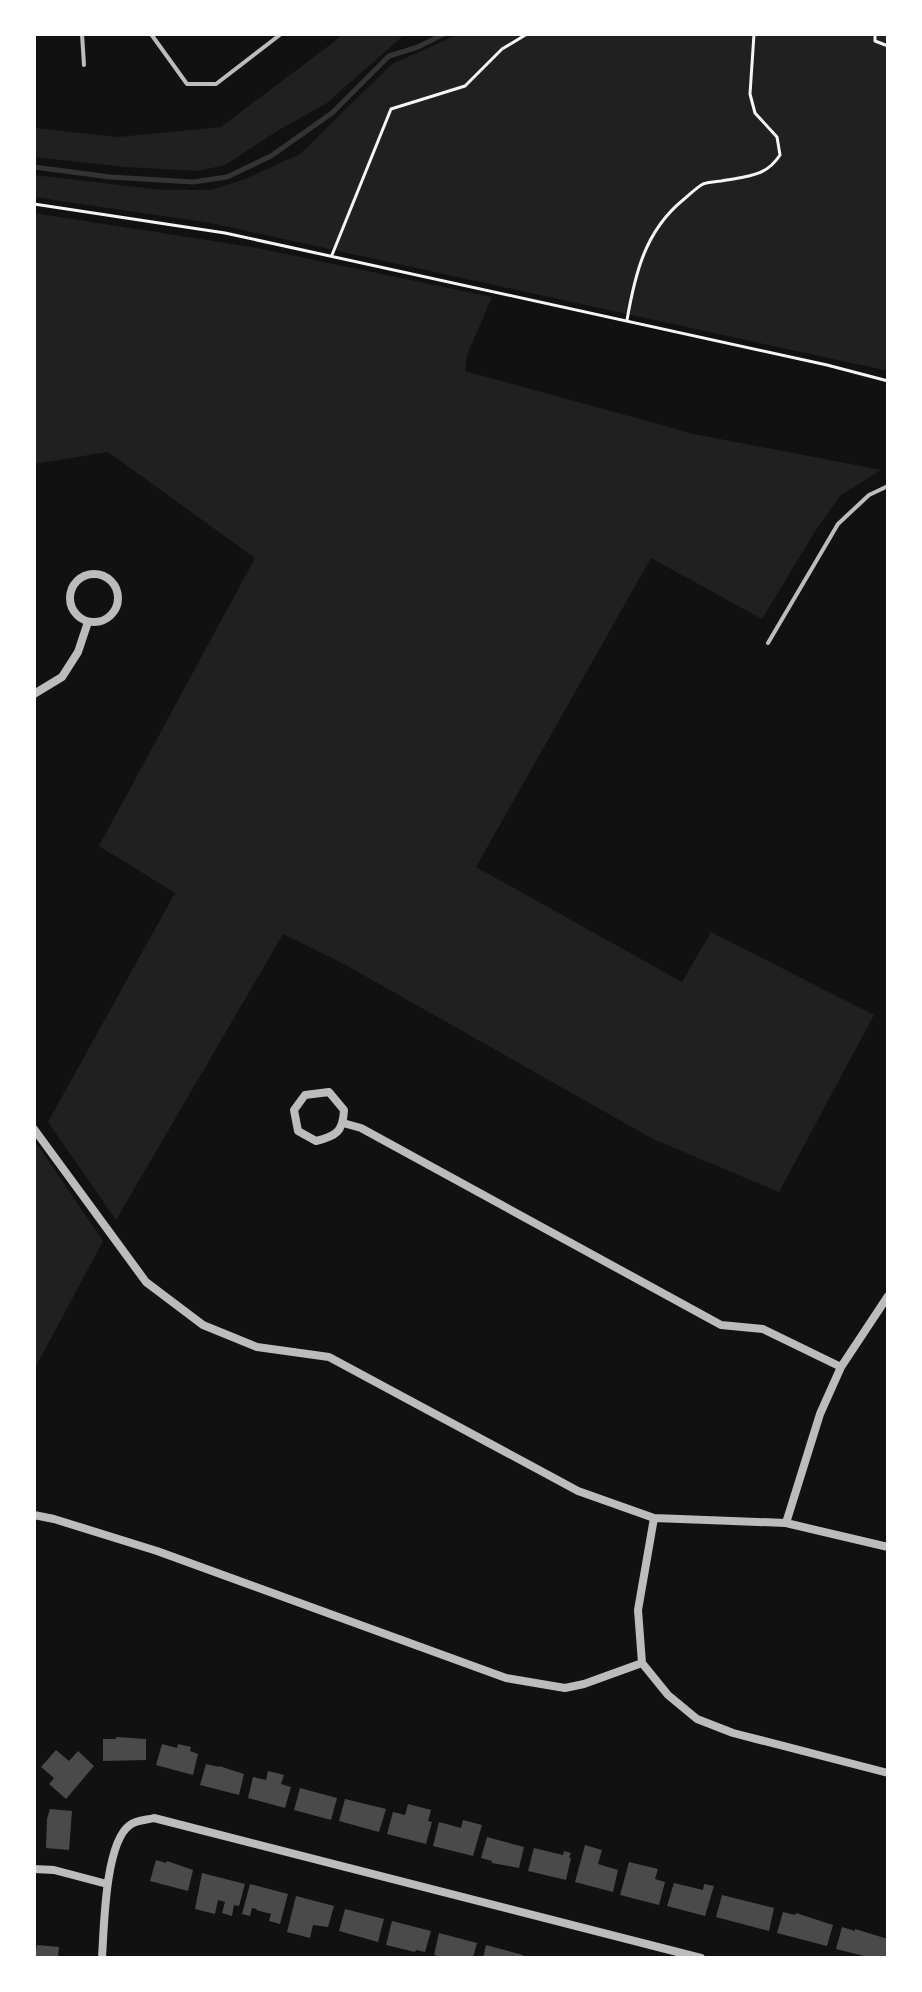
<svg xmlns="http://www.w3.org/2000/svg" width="922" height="1992" font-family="Poppins,sans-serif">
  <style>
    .green { fill: #202020 }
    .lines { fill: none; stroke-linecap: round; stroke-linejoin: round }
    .stream { stroke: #333; stroke-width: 5 }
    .building { fill: #4a4a4a }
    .path { stroke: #f5f5f5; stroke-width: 3 }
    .service { stroke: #bcbcbc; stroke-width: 4 }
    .minor { stroke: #bcbcbc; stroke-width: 8 }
  </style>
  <rect width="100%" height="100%" fill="#111"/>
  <path class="green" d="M342,34H405L327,103L277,131L225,165L199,171L126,167L34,157V128L118,137L221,127L335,41Z
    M459,34H888V371L210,223L34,197V175L163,190H211L245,179L300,154L392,64Z
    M34,213L257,248L492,297L467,355L465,371L694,434L881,470L840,496L814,533L762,619L651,558L476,867L682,982L711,932L874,1015L779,1192L653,1139L344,964L283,934L116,1220L48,1122L175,893L99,846L255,558L108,452L34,464Z
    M37,1144L103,1241L34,1370V1149Z"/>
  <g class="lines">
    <path class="stream" d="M34,167L110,177L193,182L227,177L271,156L332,113L389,56L418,47L444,34"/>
  </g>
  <path class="building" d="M116,1737L146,1739V1760L103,1761V1739H116Z
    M162,1744L177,1748L178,1744L191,1747L190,1751L198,1754L193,1775L156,1765Z
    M56,1750L69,1761L78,1751L94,1766L66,1799L49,1784L54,1778L41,1767Z
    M206,1764L219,1767V1766L244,1774L239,1795L200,1785Z
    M268,1771L284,1775L281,1784L291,1787L285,1808L248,1798L253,1777L266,1780Z
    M300,1788L337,1798L331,1820L294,1810Z
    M345,1799L386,1809L379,1832L339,1821Z
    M408,1804L431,1810L428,1821L432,1822L426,1844L387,1834L393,1812L405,1815Z
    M50,1809L72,1811L69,1850L46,1848L47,1819Z
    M463,1820L482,1825L473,1856L433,1846L439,1822L461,1828Z
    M487,1837L524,1847L519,1868L492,1863V1861L481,1858Z
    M585,1845L602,1850L598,1864L618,1870L613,1892L575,1882Z
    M534,1848L563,1855L564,1851L571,1853L569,1858H571L566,1880L528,1871Z
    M156,1860L166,1863L167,1861L193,1870L188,1891L150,1881Z
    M629,1862L658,1869L655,1879L665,1882L659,1905L620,1895Z
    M202,1873L245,1884L239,1906L234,1905L232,1916L222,1913L225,1902L218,1900L215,1914L195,1909Z
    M674,1883L703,1890L704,1884L714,1886L705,1916L667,1906Z
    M250,1884L288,1894L280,1924L269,1921L271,1914L256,1910L257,1909L252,1908L250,1916L242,1914Z
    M722,1895L774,1908L769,1931L716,1917Z
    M296,1896L334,1906L328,1927L313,1925L310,1938L287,1932Z
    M345,1909L384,1919L378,1942L339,1931Z
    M783,1912L795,1915L796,1913L833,1925L827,1946L777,1933Z
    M392,1921L431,1931L425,1952L416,1950L415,1952L386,1945Z
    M842,1927L855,1931V1929L888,1939L887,1958H872L836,1949Z
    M439,1933L477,1943L473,1958H447L434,1955Z
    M37,1945L59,1947L58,1958H34Z
    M486,1945L523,1955L522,1958H483Z"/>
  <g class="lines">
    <path class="path" d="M875,34V41L888,46
      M34,204L225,233L827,365L888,381
      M332,255L391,109L465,86L502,49L527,34
      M627,320C635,274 645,231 683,200C689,195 696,188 703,184C708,182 715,182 721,181C746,176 765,178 780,155L777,137L755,113L750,94L754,34"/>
    <path class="service" d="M82,34L84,65
      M151,34L187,84H216L281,34
      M768,643L838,524L869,495L888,486"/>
    <path class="minor" d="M70 598a24 24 0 1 1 48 0a24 24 0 1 1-48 0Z
      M34,694L62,677L78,652L88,622
      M329,1092L344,1110C343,1132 336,1136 316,1141L298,1131L294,1110L305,1095Z
      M343,1123L361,1128L721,1325L763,1329L841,1367
      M34,1129L146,1282L203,1325L257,1347L329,1357L578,1491L654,1518L786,1523L888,1547
      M34,1515L54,1519L157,1551L506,1678L565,1688L584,1684L642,1663
      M654,1518L638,1610L642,1663L668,1695L697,1719L733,1733L888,1773
      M786,1523L820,1414L841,1367L888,1296
      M34,1869L54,1870L107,1884
      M102,1958C104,1928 105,1842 130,1825C136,1820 147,1820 154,1818L701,1958"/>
  </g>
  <rect width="922" height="1992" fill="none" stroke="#ffffff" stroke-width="72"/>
</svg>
